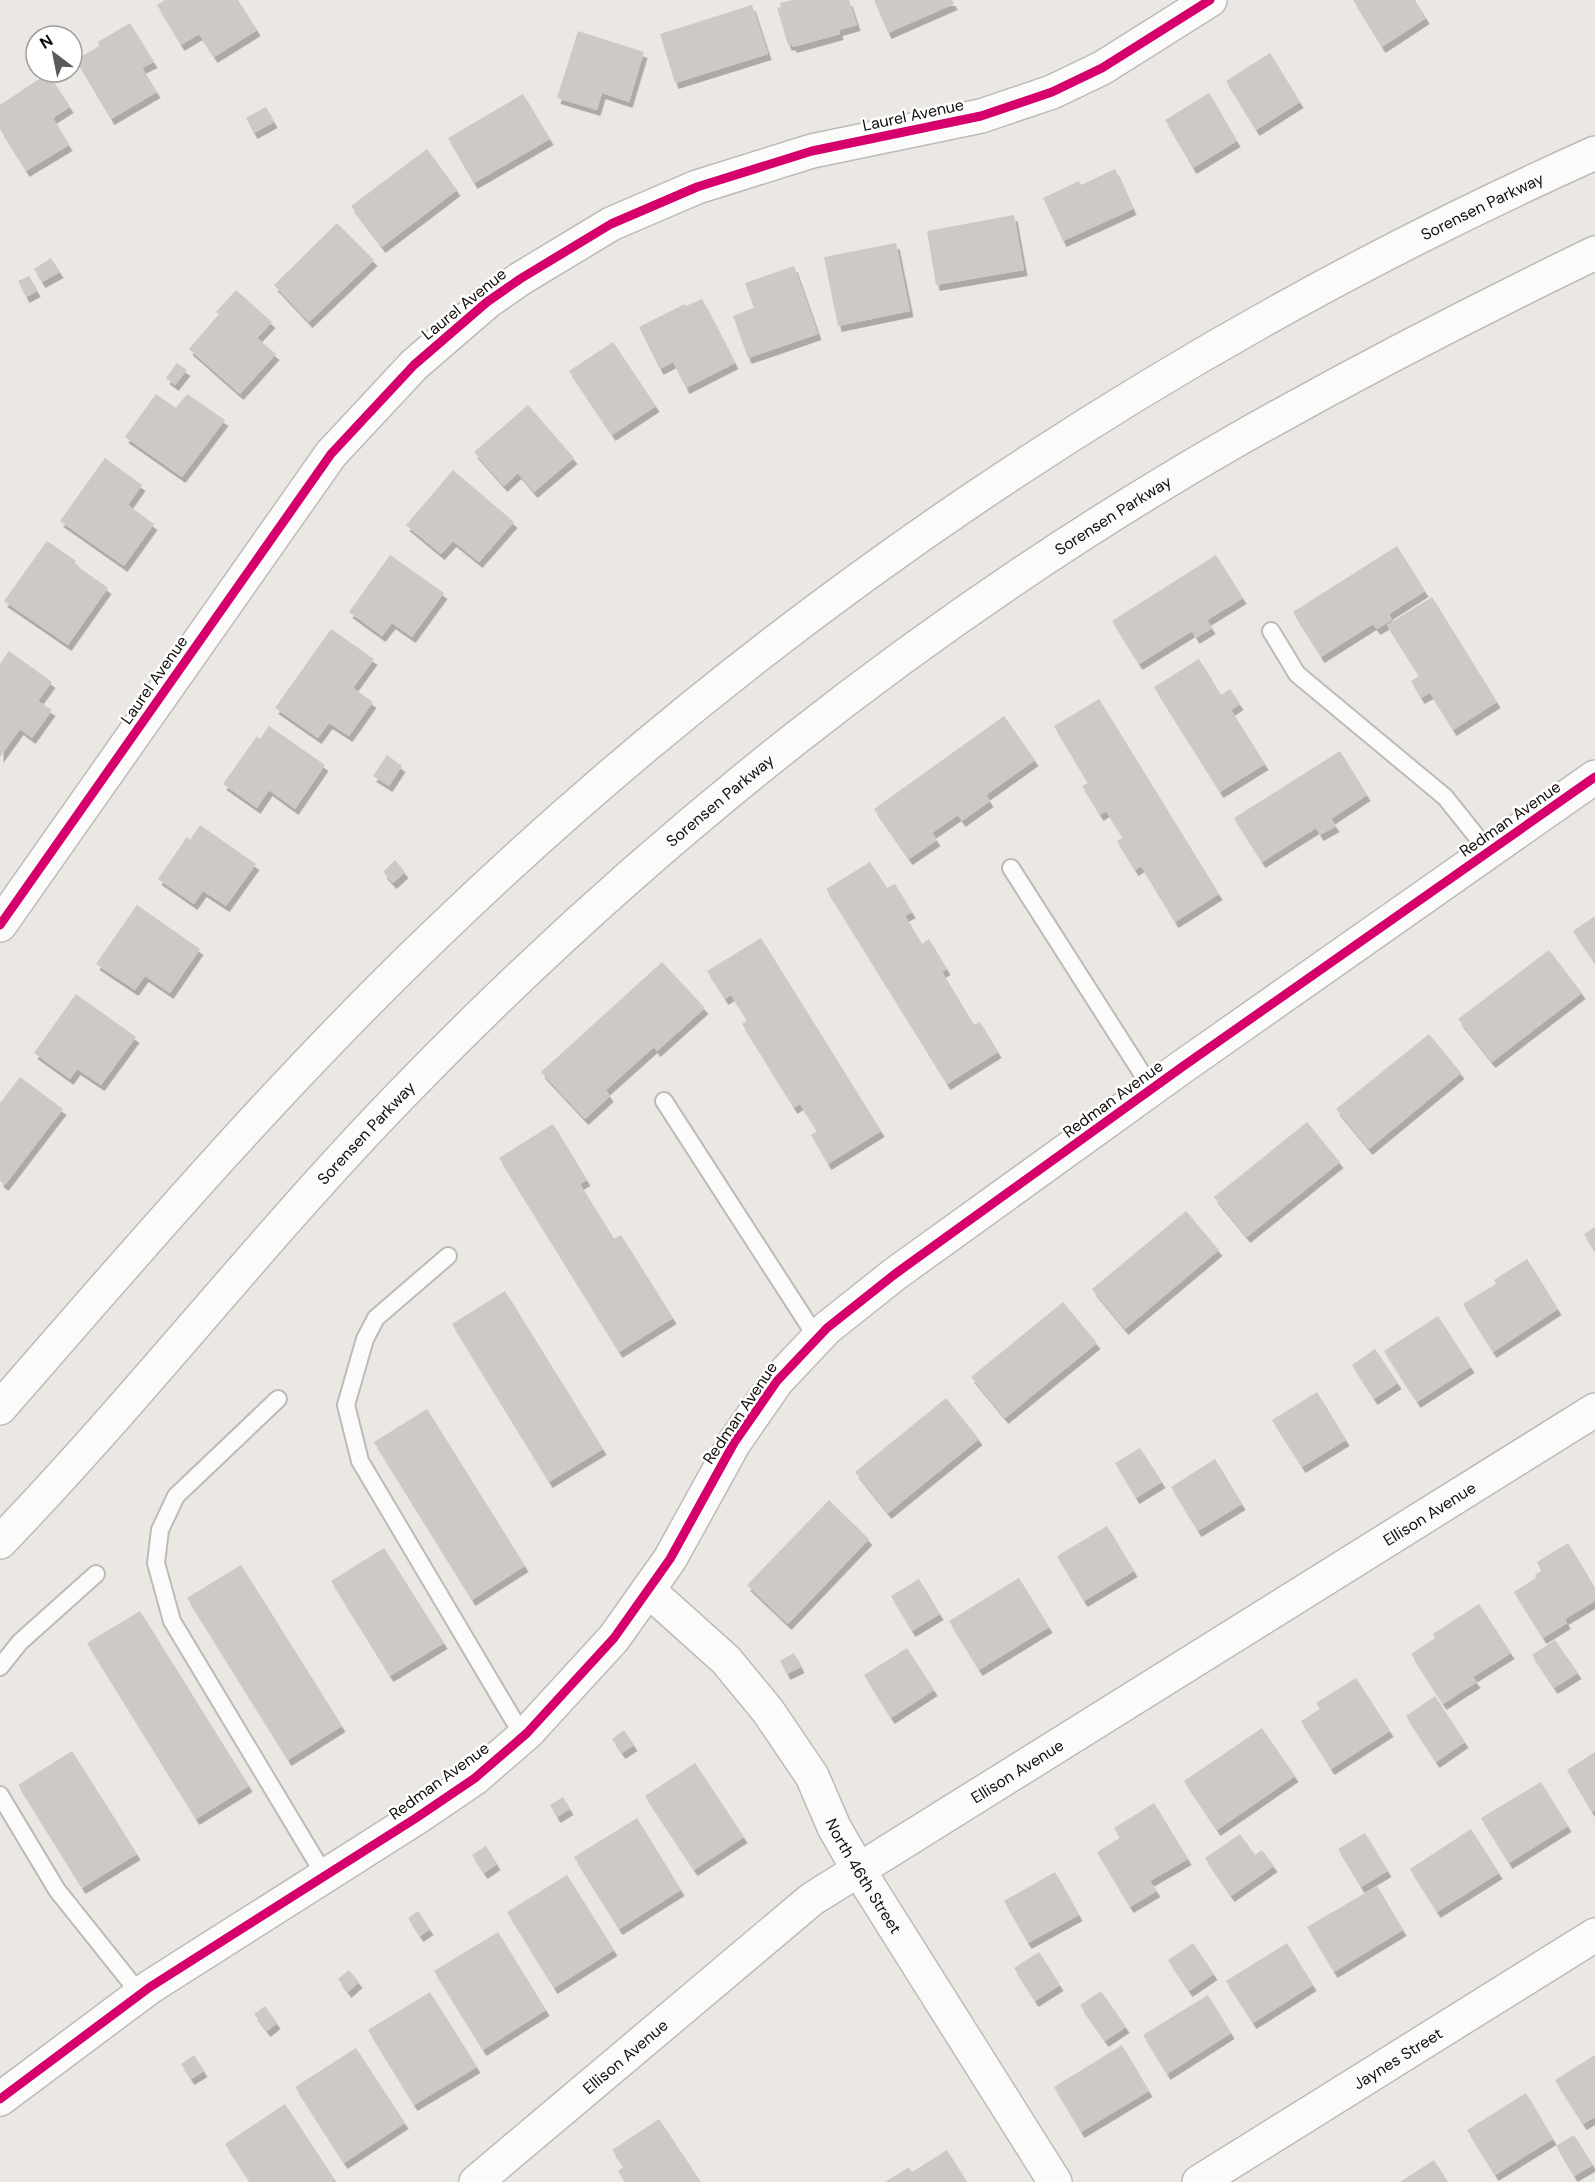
<svg xmlns="http://www.w3.org/2000/svg" width="1595" height="2182" font-family="'DM Sans',sans-serif">
  <style>
    .building { fill: #cdcac6; filter: url(#shadow) }
    .lines { fill: none; stroke-linecap: round; stroke-linejoin: round }
    .service-casing { stroke: #bebbb7; stroke-width: 20 }
    .minor-casing { stroke: #bebbb7; stroke-width: 36 }
    .tertiary-casing { stroke: #bebbb7; stroke-width: 36 }
    .primary-casing { stroke: #bebbb7; stroke-width: 36 }
    .service { stroke: #fcfbfb; stroke-width: 16 }
    .minor { stroke: #fcfbfb; stroke-width: 33 }
    .tertiary { stroke: #fcfbfb; stroke-width: 33 }
    .primary { stroke: #fcfbfb; stroke-width: 33 }
    .cycleway-casing { stroke: #fff; stroke-width: 13 }
    .cycleway { stroke: #d6006c; stroke-width: 9 }
    .labels { text-anchor: middle; dominant-baseline: central; stroke-width: 5; stroke-linejoin: round; paint-order: stroke }
    .street-label { font-size: 16px; fill: #100d0a; stroke: #fff }
  </style>
  <defs>
    <filter id="shadow"><feDropShadow dx="3.5" dy="6" stdDeviation="0" flood-color="#0004"/></filter>
  </defs>
  <rect width="100%" height="100%" fill="#ebe7e2"/>
  <path class="building" d="M165,0H238L257,30L214,57L199,34L181,45L157,5Z
    M792,0H849L857,25L839,30L840,34L793,47L792,44L788,45L777,8L781,7L780,3Z
    M874,0H952L954,4L888,33Z
    M1353,0H1415L1426,18L1382,47Z
    M752,5L768,54L675,83L660,34Z
    M130,23L154,62L142,68L157,92L111,119L76,60L99,46L98,42Z
    M578,31L644,52L629,102L602,93L597,110L557,98Z
    M1270,53L1300,102L1256,130L1226,81Z
    M48,73L70,107L53,118L69,145L26,171L0,129V105Z
    M1209,93L1237,141L1193,168L1165,120Z
    M523,94L550,139L474,183L448,138Z
    M266,107L274,122L254,133L246,118Z
    M427,149L457,190L382,247L351,206Z
    M1115,169L1133,209L1063,241L1043,198L1079,181L1081,185Z
    M1014,215L1024,270L936,285L927,231Z
    M337,223L374,260L309,322L274,285Z
    M896,243L910,311L838,326L824,257Z
    M51,258L60,272L42,282L34,269Z
    M794,266L818,334L748,358L733,316L754,308L745,283Z
    M29,276L37,291L26,297L18,281Z
    M236,290L272,322L257,338L276,354L240,394L189,349L219,314L216,312Z
    M702,299L735,363L686,388L673,362L660,369L639,327L685,304L686,306Z
    M613,342L656,406L612,435L569,371Z
    M177,363L187,370L175,385L166,378Z
    M156,394L176,408L187,394L225,420L182,477L125,437Z
    M528,405L574,458L534,492L518,473L504,486L474,452Z
    M105,458L142,485L128,505L154,524L124,566L60,521Z
    M453,470L514,522L479,562L453,541L441,554L406,525Z
    M47,541L76,561L74,564L108,588L68,645L4,601Z
    M1397,546L1425,591L1389,614L1392,620L1377,629L1373,624L1321,657L1293,612Z
    M390,555L444,593L412,637L392,623L382,636L349,612Z
    M1216,555L1243,598L1207,620L1212,628L1196,638L1192,631L1139,664L1112,621Z
    M1432,597L1497,702L1453,730L1430,693L1421,698L1411,681L1419,676L1387,625Z
    M331,629L374,659L353,688L373,702L349,736L329,723L318,738L275,708Z
    M9,651L52,682L38,701L52,710L32,738L20,729L0,757V664Z
    M1199,659L1221,695L1230,689L1240,704L1231,710L1265,764L1220,792L1154,687Z
    M1099,699L1219,894L1175,922L1141,866L1135,870L1117,841L1123,838L1106,811L1100,815L1082,786L1088,783L1054,726Z
    M1004,716L1035,760L986,795L990,801L962,821L958,815L932,833L937,840L909,859L874,809Z
    M269,726L325,765L295,809L269,790L257,808L223,784L257,736L260,739Z
    M1340,751L1367,795L1331,819L1336,826L1320,835L1316,828L1262,862L1234,818Z
    M387,755L402,766L389,786L373,776Z
    M200,825L256,864L226,906L203,891L194,904L158,879L187,837L190,840Z
    M395,860L405,872L393,883L383,872Z
    M870,862L887,888L895,884L912,912L905,916L922,944L929,939L947,969L942,972L974,1025L980,1022L998,1052L947,1084L826,889Z
    M137,905L200,949L170,993L145,976L135,990L96,964Z
    M1595,916V963L1573,931Z
    M761,938L881,1131L828,1164L811,1135L817,1131L800,1104L794,1108L742,1024L747,1020L731,995L725,999L707,971Z
    M1549,950L1582,993L1492,1062L1458,1019Z
    M662,962L705,1008L657,1051L654,1047L606,1090L610,1096L585,1119L541,1072Z
    M76,994L136,1037L101,1085L77,1069L70,1079L34,1053Z
    M1429,1034L1461,1073L1369,1149L1336,1109Z
    M20,1077L63,1109L5,1185L0,1181V1103Z
    M1307,1122L1340,1162L1247,1237L1214,1197Z
    M553,1124L587,1180L580,1184L614,1239L621,1235L673,1318L619,1352L499,1158Z
    M1186,1211L1219,1250L1125,1329L1092,1289Z
    M1595,1227V1252L1584,1234Z
    M1527,1259L1558,1309L1493,1352L1463,1304L1496,1284L1494,1280Z
    M505,1291L603,1449L549,1482L452,1324Z
    M1063,1302L1097,1343L1005,1418L971,1377Z
    M1438,1316L1471,1367L1417,1402L1384,1351Z
    M1375,1349L1398,1383L1374,1399L1352,1365Z
    M1317,1392L1346,1440L1302,1467L1272,1420Z
    M946,1398L979,1439L888,1513L855,1472Z
    M427,1409L525,1566L472,1600L374,1442Z
    M1140,1448L1162,1482L1136,1498L1115,1463Z
    M1215,1459L1242,1504L1198,1531L1171,1487Z
    M829,1500L869,1539L788,1624L747,1585Z
    M1107,1526L1134,1571L1084,1601L1057,1556Z
    M1568,1543L1595,1588V1601L1565,1619L1567,1623L1543,1638L1514,1592L1536,1578L1535,1575L1541,1571L1537,1562Z
    M384,1548L444,1643L390,1676L331,1581Z
    M241,1565L342,1726L288,1760L187,1598Z
    M1019,1578L1049,1627L979,1670L949,1621Z
    M919,1579L940,1614L912,1631L891,1596Z
    M1479,1604L1511,1653L1473,1677L1477,1682L1443,1704L1411,1654L1435,1638L1433,1634Z
    M140,1611L249,1786L196,1819L87,1643Z
    M1555,1640L1578,1673L1554,1688L1532,1655Z
    M907,1648L934,1690L891,1718L864,1675Z
    M794,1653L801,1667L787,1674L780,1661Z
    M1356,1678L1390,1731L1331,1769L1301,1721L1320,1709L1316,1703Z
    M1435,1696L1465,1742L1436,1762L1406,1716Z
    M1262,1728L1295,1776L1217,1830L1184,1781Z
    M624,1730L634,1745L622,1753L612,1739Z
    M72,1751L137,1854L82,1888L18,1785Z
    M1595,1752V1810L1592,1812L1567,1770Z
    M695,1763L744,1837L694,1870L645,1796Z
    M1541,1782L1568,1826L1509,1863L1481,1818Z
    M563,1797L570,1809L557,1817L550,1805Z
    M1154,1803L1188,1859L1150,1881L1157,1891L1130,1907L1097,1852L1120,1838L1114,1828Z
    M637,1818L681,1890L619,1929L574,1857Z
    M1471,1829L1499,1873L1437,1912L1410,1869Z
    M1365,1833L1388,1871L1361,1887L1338,1849Z
    M1240,1834L1255,1855L1262,1850L1274,1866L1231,1896L1205,1858Z
    M486,1846L497,1864L484,1873L472,1855Z
    M1055,1872L1079,1915L1028,1943L1004,1901Z
    M567,1875L614,1950L554,1988L507,1912Z
    M1377,1886L1403,1930L1334,1972L1307,1927Z
    M418,1911L430,1929L420,1936L408,1918Z
    M498,1932L546,2010L483,2050L434,1971Z
    M1193,1943L1214,1974L1189,1991L1168,1960Z
    M1287,1943L1313,1985L1253,2023L1226,1981Z
    M1039,1952L1060,1985L1035,2001L1014,1968Z
    M349,1970L359,1982L348,1992L338,1979Z
    M1101,1991L1126,2027L1105,2041L1080,2005Z
    M430,1992L477,2067L414,2105L368,2030Z
    M1208,1995L1231,2033L1167,2074L1143,2035Z
    M265,2006L277,2023L267,2031L254,2014Z
    M1122,2045L1149,2091L1081,2132L1054,2087Z
    M356,2048L405,2123L344,2163L295,2087Z
    M194,2055L204,2071L191,2079L181,2064Z
    M1595,2055V2117L1583,2124L1555,2080Z
    M1526,2093L1553,2139L1495,2175L1467,2130Z
    M285,2104L335,2180L332,2182H250L225,2144Z
    M659,2119L701,2182H625L618,2171L624,2167L612,2150Z
    M1574,2135L1593,2165L1574,2176L1556,2146Z
    M947,2150L967,2182H885L909,2167L912,2172Z
    M1434,2160L1448,2182H1400Z"/>
  <g class="lines">
    <defs>
      <path id="service" d="M1271,631L1297,674L1445,797L1489,852
        M1011,868L1152,1089
        M664,1101L817,1338
        M448,1256L376,1318L365,1339L346,1405L360,1461L523,1736
        M278,1399L176,1496L160,1530L156,1563L172,1621L325,1876
        M0,1667L20,1642L96,1574
        M0,1795L57,1890L140,1994"/>
      <g id="minor">
        <path d="M0,925L331,454L414,365L487,302L520,279L611,224L697,187L812,151L981,116L1052,92L1102,68L1210,0"/>
        <path id="s1" d="M648,1590L726,1660L768,1711L812,1776L834,1827L858,1869L1055,2182"/>
        <path id="s2" d="M476,2182L812,1899L1595,1410"/>
        <path id="s3" d="M1199,2182L1595,1935"/>
      </g>
      <path id="tertiary" d="M0,2099L150,1987L416,1818L475,1778L527,1733L614,1638L670,1559L734,1443L777,1381L827,1328L895,1274L1182,1067L1595,777"/>
      <g id="primary">
        <path id="s4" d="M0,1408C140,1247 278,1086 432,938C770,611 1166,345 1595,153"/>
        <path id="s5" d="M0,1542C140,1397 263,1237 403,1093C648,840 930,616 1235,441C1353,374 1473,312 1595,253"/>
      </g>
    </defs>
    <use href="#service" class="service-casing"/>
    <use href="#minor" class="minor-casing"/>
    <use href="#tertiary" class="tertiary-casing"/>
    <use href="#primary" class="primary-casing"/>
    <use href="#service" class="service"/>
    <use href="#minor" class="minor"/>
    <use href="#tertiary" class="tertiary"/>
    <use href="#primary" class="primary"/>
    <defs>
      <path id="cycleway" d="M0,925L331,454L414,365L487,302L520,279L611,224L697,187L812,151L981,116L1052,92L1102,68L1210,0
        M0,2099L150,1987L416,1818L475,1778L527,1733L614,1638L670,1559L734,1443L777,1381L827,1328L895,1274L1182,1067L1595,777"/>
    </defs>
    <use href="#cycleway" class="cycleway-casing"/>
    <use href="#cycleway" class="cycleway"/>
  </g>
  <g class="labels">
    <g class="street-label">
      <text transform="translate(913 115) rotate(-12)">Laurel Avenue</text>
      <text stroke="none"><textPath href="#s4" startOffset="1924">Sorensen Parkway</textPath></text>
      <text transform="translate(464 304) rotate(-39)">Laurel Avenue</text>
      <text stroke="none"><textPath href="#s5" startOffset="1521">Sorensen Parkway</textPath></text>
      <text transform="translate(154 680) rotate(-55)">Laurel Avenue</text>
      <text stroke="none"><textPath href="#s5" startOffset="1035">Sorensen Parkway</textPath></text>
      <text transform="translate(1510 819) rotate(-35)">Redman Avenue</text>
      <text transform="translate(1113 1099) rotate(-36)">Redman Avenue</text>
      <text stroke="none"><textPath href="#s5" startOffset="549">Sorensen Parkway</textPath></text>
      <text transform="translate(740 1413) rotate(-56)">Redman Avenue</text>
      <text stroke="none"><textPath href="#s2" startOffset="1167">Ellison Avenue</textPath></text>
      <text stroke="none"><textPath href="#s2" startOffset="681">Ellison Avenue</textPath></text>
      <text transform="translate(439 1781) rotate(-36)">Redman Avenue</text>
      <text stroke="none"><textPath href="#s1" startOffset="362">North 46th Street</textPath></text>
      <text stroke="none"><textPath href="#s2" startOffset="195">Ellison Avenue</textPath></text>
      <text stroke="none"><textPath href="#s3" startOffset="234">Jaynes Street</textPath></text>
    </g>
  </g>
  <g transform="translate(54 54) rotate(328)"><circle r="28" fill="#ffffff" stroke="#9f9e9d" stroke-width="1.5"/>
  <path d="M0-4.5L10 22L0 15L-10 22Z" fill="#5d5956"/>
  <text y="-9" font-size="16" font-weight="bold" text-anchor="middle" fill="#100d0a">N</text>
  </g>
</svg>
